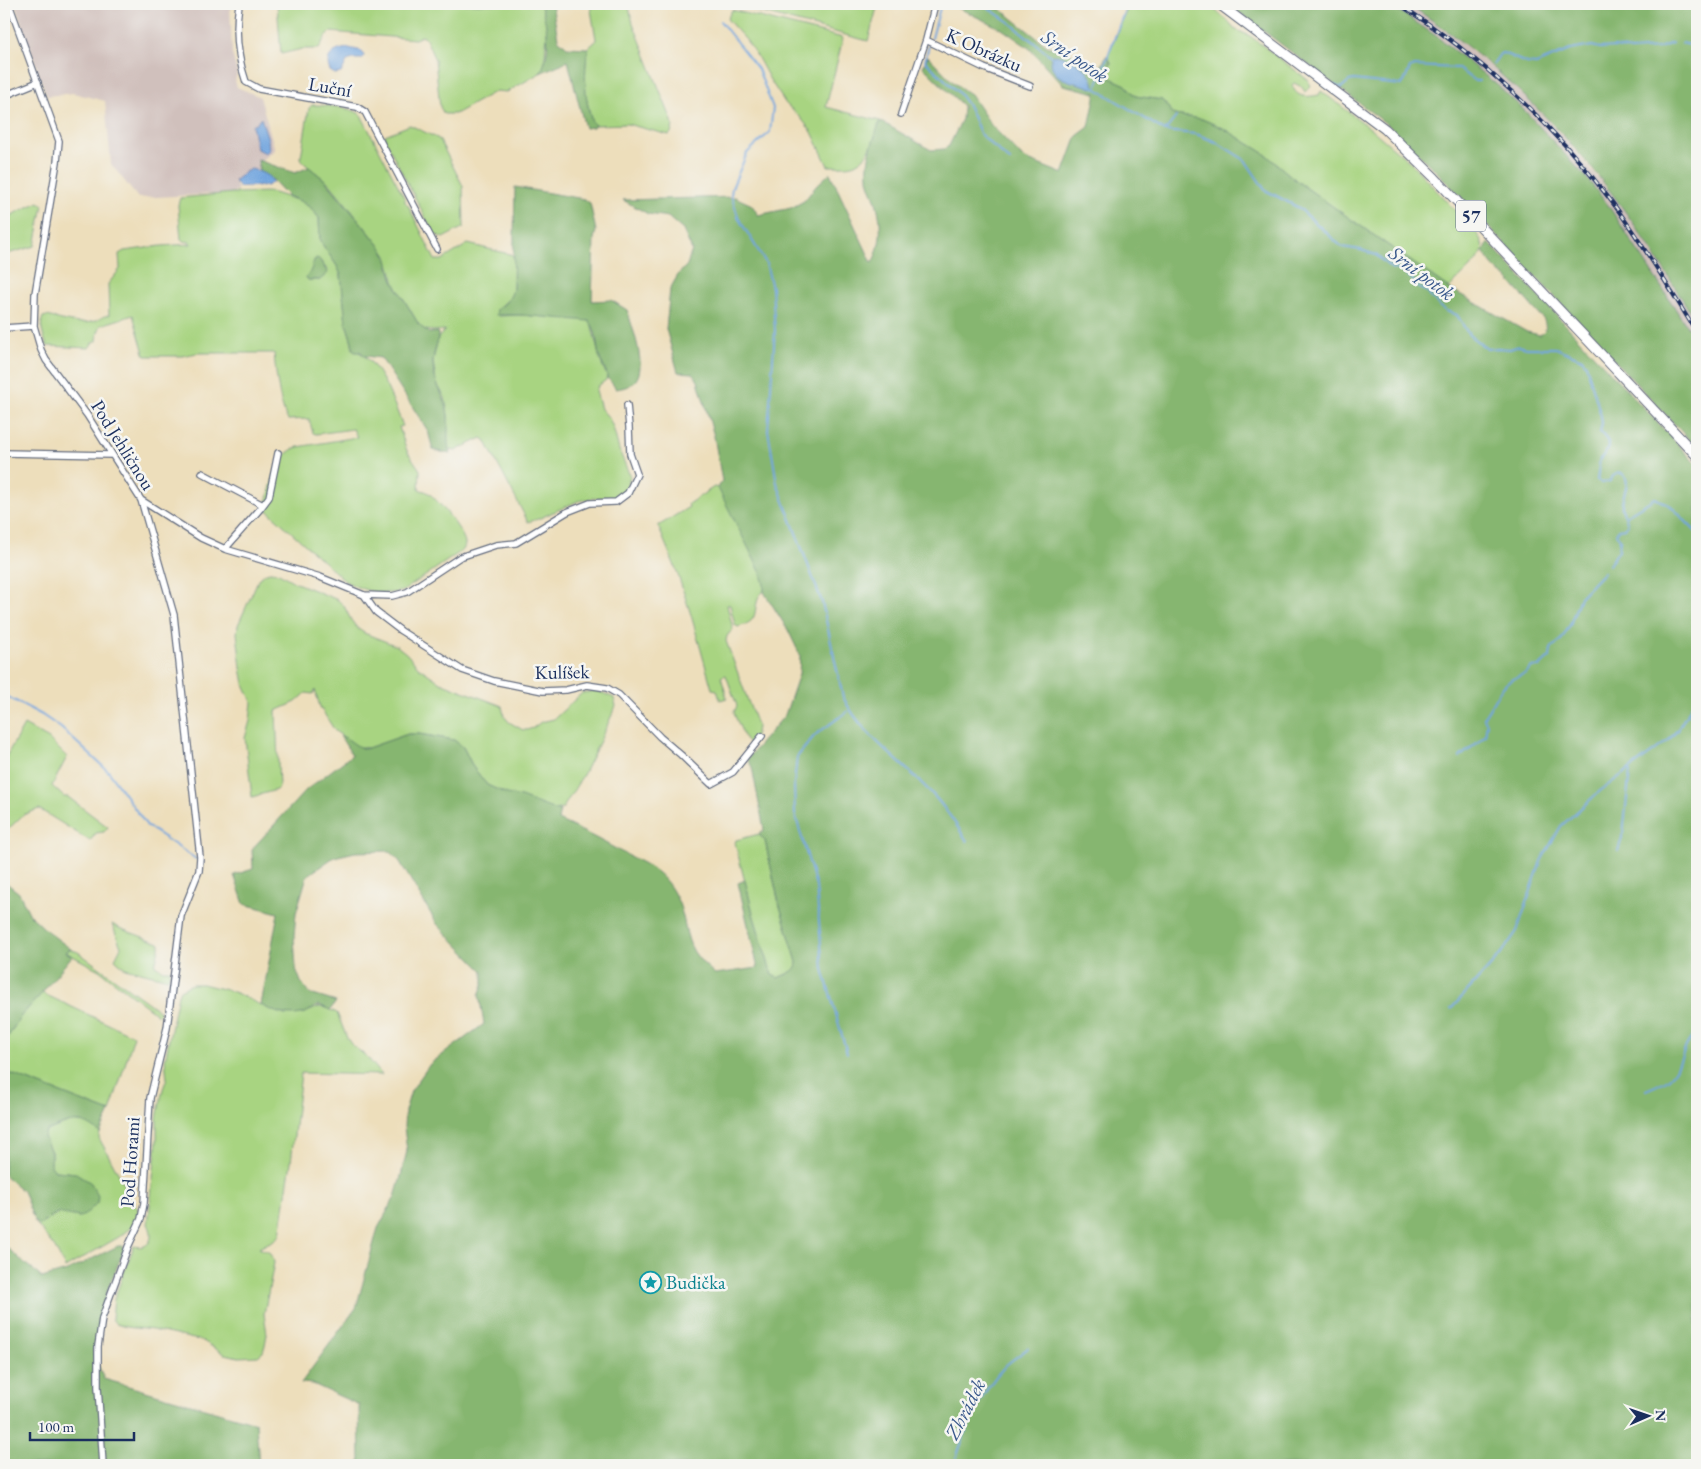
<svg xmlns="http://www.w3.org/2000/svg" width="1701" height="1469" font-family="'EB Garamond',serif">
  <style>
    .industrial { fill: #d0c0bc }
    .green { fill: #a8d481; stroke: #628270; fill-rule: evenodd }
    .forest { fill: #86b66f; stroke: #507266 }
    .water { fill: #72a5de; stroke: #466a9e }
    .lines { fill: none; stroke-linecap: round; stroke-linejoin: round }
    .stream { stroke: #72a5de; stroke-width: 2 }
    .minor-casing { stroke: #646c7f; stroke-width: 8 }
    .primary-casing { stroke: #646c7f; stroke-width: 11 }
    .minor { stroke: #fff; stroke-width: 5.5 }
    .primary { stroke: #fff; stroke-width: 9 }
    .rail-casing { stroke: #1b2f5e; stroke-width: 4 }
    .rail { stroke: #f6f6f2; stroke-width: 2; stroke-dasharray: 5.5; stroke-linecap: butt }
    .labels { text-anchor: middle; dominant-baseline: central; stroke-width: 5; stroke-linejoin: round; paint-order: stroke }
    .shield { fill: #f6f6f2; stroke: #5d6b8a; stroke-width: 1 }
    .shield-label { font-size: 18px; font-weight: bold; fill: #1b2f5e }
    .street-label { font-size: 19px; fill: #1b2f5e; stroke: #f6f6f2 }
    .culture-label { font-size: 19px; fill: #0d838f; stroke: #f6f6f2; text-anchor: start }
    .water-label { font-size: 20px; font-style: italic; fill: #39588b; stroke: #f6f6f2 }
  </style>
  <rect width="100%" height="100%" fill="#f6f6f2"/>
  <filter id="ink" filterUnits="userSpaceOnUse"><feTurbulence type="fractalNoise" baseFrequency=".02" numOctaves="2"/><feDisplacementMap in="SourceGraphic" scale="10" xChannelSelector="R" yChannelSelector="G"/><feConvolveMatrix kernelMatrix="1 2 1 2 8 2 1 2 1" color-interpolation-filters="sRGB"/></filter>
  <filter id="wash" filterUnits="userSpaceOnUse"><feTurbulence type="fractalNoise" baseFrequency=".0096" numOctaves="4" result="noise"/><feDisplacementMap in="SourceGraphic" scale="20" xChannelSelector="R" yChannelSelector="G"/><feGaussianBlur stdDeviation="1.12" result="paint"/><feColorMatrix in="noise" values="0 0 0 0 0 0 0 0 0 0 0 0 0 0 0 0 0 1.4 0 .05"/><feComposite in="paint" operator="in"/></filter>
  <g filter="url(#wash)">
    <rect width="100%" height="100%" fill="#eddebb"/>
    <path class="industrial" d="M15,4H230L232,53L237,73L235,81L237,87L260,97L275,150L261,161L258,160L259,171L251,169L234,181L238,189L232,193L138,198L111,164L105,101L73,93L47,96Z
      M1389,4H1408L1442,27L1503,77L1532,104L1565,139L1616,199L1643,238L1697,323V342L1608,206L1557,145L1525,111L1496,84L1436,36Z"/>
    <path class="green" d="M277,4H540L545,17L547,34L544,66L540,73L507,92L496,91L455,114H444L440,107L435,60L425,37L422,36L415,39L330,32L325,37L319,49H302L281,54Z
      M590,4H628L633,23L672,121L673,126L671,133L669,135L627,124L595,125L592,122C584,94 583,78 588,48L595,42L596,39Z
      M730,4H878L868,41Z
      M1129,4H1207L1226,19L1234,29L1250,36L1308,80L1311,86L1305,92L1302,87L1294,83L1292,85C1297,99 1307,97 1319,95L1321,91L1370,128L1410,162L1477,234C1481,239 1484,246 1482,252C1480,260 1456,281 1449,288L1298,182L1264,153L1223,128L1202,119L1174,115L1162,100L1135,96L1126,85L1108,77L1107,72L1111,63L1108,56Z
      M732,10L843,38L826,107L880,121C875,136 871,157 855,164C848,167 836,166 828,166L812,132L800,117L786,104L770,80L757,56L746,40L727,19Z
      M312,105C323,105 353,107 361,115L405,199V202L408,205L435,260H442L468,244L513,255L514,262L513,289L511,297L502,305L499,316L521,315L587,320L591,322L600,360L607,376L606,380L598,386L596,391L601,409L609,418L613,427L619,450L630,476L626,492L617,498H596L578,501L538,519L528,522L485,440L482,438L455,451L449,449L447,444L448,416L445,398L436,382L433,361L438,338L445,330C436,331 425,333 419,325L395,284L387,256L381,247L329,183L305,164L302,161L301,157L309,108Z
      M410,125L439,139L463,186L464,227L443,238L434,234L385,140V135Z
      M271,192L300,201L311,208L319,218L320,241L337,266L341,275L346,323L352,342L353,349C380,360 392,400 403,426L399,427L407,451L420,470L419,489C420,490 426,491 427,492C436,497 464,532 465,543C465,546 464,548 463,550L403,591C383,596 363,591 345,581L268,511L266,505C272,485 275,454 298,447L357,437L353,429L316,434L313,433L309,419L288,420C280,409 275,368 274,353H197L182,356H146L144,353L133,315L101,325L98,332L97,341L93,342L89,348L47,346C44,337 39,326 43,317L47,316C62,320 79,326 95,321C100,319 102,316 109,315L108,284L120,269L119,254L124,251L161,246L191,244L190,242L183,241L181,239L178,205L180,198L232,193ZM319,259L328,271L320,280H308L306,277L312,272L314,260Z
      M39,202L43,205L35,246L4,255V220L17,212Z
      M714,487L718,488L723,495L761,573C762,579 767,587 763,592C760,595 759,595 758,599C753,614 759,621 738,627L735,625L730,605H727L733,629L727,636L726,641L757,725C757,732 754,740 749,743L746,741L735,716L734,712L737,706L726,675L721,677L727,698L720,700L717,690L712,689L691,615L676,569L658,526L689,507L688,504Z
      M270,572L279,573L294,582L338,600L344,606L351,620L357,628L364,633L397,646L407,654L418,667L440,682L502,706L504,716L509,722L523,730H527L533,728L541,722L554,719L582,693L595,691L603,693L614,698L616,706L599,743L583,775L563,808L555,810L507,794L487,785L473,767L463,747L454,740L419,734H408L368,748L358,747L335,731L320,707L315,690L313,694L306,693L296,702L276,711L279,787L276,790L252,797L245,738L250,721L252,702L244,684L241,668L237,633L238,625L259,578L266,573Z
      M24,725L49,739L67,757L52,786L64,797H68L108,827L104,832L96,833L90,841L39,809L23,815L4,833V760Z
      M759,834L765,841L779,903L797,962V967L795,970L778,978L772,975L754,917L735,843L736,840Z
      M112,924L119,928L159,943L160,944L155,965L163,970H170L168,979L125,968L115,959L121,947Z
      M70,949L78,952L161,1012L158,1015L99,970L67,953L66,952Z
      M192,984H203L234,992L271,1010L285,1015L307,1012L319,1007L326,1008L337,1013L347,1038L351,1044L367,1057L382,1075L301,1073L291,1162L280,1235L274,1240L259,1248C267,1252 273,1251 274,1263L264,1314L267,1334L265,1345L263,1352L258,1356L239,1357L224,1354L203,1341L153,1330L126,1327L116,1324L112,1319L114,1299L134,1246C150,1250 155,1237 148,1224L157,1141V1118L163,1089L167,1078L165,1060L178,995L180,990Z
      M42,993L134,1036L110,1112L4,1071V1043L21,1016Z
      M73,1121L90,1124L100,1133L99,1138L140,1213L134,1225L119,1237L65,1268L55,1248L38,1226L94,1190C86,1174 71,1172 55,1171L51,1166V1152L44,1137L46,1131Z"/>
    <path class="forest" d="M540,4H552L558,39L567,47L588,48C584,74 584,97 592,122L595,125L593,127L585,128L568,61L540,73C552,52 548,25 540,4Z
      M950,4H989L1003,11L1047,46L1078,56L1090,70L1099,72L1106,56H1108L1111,63L1107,72L1108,77L1126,85L1135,96L1162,100L1174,115L1202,119L1223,128L1264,153L1298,182L1449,288L1527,332L1540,335C1547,330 1546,327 1544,320L1506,277C1495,270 1489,262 1483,251L1489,243L1697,465V1465H360L359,1405L313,1384L301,1383L356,1308L378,1228L395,1197L400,1180L407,1151L404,1127L405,1111L411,1091L430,1064L484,1024L479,995L483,985V971L437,924L400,862L390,851L355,852L334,857L307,876L296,913L294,936L296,969L301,982L310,994L336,1002L330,1010L319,1005C314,1007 310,1011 305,1013C289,1018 275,1013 261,1005L278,913L244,904L234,875L253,869L252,849L306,790L352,755L340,736C350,738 355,747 365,749L408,734H419L454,740L463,747L473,767L487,785L507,794L521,797L555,810H560L558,820C578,829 597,838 616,849C645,865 663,868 678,901C685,917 685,937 694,952C700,961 707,967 715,974L758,968L738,883L745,880L754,917L772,975L778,978C786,974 797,972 797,962L779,903L765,841L759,834L764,830L752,767L747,759L785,715L799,674L800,655L788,630L764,592V585L761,573L718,488L722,481L714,436L698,381L693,373L678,372L666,329L670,289L678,275L687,265L692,250L683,230L668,217L648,214L623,200L735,197L752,205L758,215L791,208L804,201L817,185L830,173L872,263C883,243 882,220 875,199C873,193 868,184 868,177C866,158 874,139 880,121L931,150L944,149L949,146L962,119L963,106L923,67L928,56L953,82L971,95L991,125L1023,158L1063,174L1077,136L1089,127L1096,93L1063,85L1029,48L1002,29Z
      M1228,4H1389L1436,36L1496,84L1525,111L1585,176L1608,205L1697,342V448L1439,174L1388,125Z
      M1408,4H1697V323C1671,281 1645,238 1616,199C1559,123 1487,55 1408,4Z
      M258,160L295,173L309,167L325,180L381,247L386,256L393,281L419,325L429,333L438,332C439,342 433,352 433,363C433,385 446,395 448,415C449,429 446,440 450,454L433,450L428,431L381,358L365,356L361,352H355L353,349L352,342L346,323L341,275L337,266L320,241L319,218L311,208L300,201L288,196L272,179L259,171Z
      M515,187L584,199L590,203L596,231L594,239L592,301L611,300L627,310C632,327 649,369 634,382C629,387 622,388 616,389L611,382L607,378C607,371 603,366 600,359C596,348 598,330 589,321L521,315H496L497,309C506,303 510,300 513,289Z
      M316,258L319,259L328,273L320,280H308L306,277C313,271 311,264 316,258Z
      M4,881L19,893L30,915L47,931L72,950L70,949L66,952L72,956L42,993L21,1016L4,1043Z
      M4,1071L110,1112L100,1133C80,1115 70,1122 46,1131L44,1137L51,1152V1166L55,1171L76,1173L91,1183L98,1196L97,1203L85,1215L79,1217L57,1213L38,1226L34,1220L23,1191L4,1175Z
      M4,1245L42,1278L67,1271L118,1246H123L124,1250L106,1294L93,1352L104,1379L256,1423L259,1465H14L4,1458Z"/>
    <path class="water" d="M349,48L362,51L364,56L362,59H353L347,61L341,73L335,74L330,71C323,55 336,49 349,48Z
      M1054,55C1072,57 1092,68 1094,87L1091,88C1074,80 1049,83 1051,56Z
      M261,118L268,139L269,150L266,153L257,149L252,125L257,123L259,119Z
      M251,169C259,171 270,175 273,182L267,186L239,187L234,181L245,172Z"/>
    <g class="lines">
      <path class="stream" d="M982,4L1009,22L1052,57
        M720,21L758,69L773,108L770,132L747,153L732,188L731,195L739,219L766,263L772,288L775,331L768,430L777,483L822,602L843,697C864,739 905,763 935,797C947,810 957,826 967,841
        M932,38L941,4
        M1682,43L1690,45H1697
        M929,45L925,61L959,93L969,107L981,135L1010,161
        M1493,64L1500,54L1503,53L1526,63L1536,64L1570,50L1592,46L1600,48L1615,47L1631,50L1659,48L1672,43
        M1334,85L1341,88L1349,81L1354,80L1401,85L1404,82L1410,68L1414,66L1457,68L1475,81H1479
        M1092,86L1165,131L1196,134L1216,142L1245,160L1265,190L1299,208L1342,247L1361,250L1376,255L1391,268L1399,270L1411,278L1419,288L1428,292L1431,298L1436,301L1440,307L1446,311L1457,315L1469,335L1487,349L1498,348L1510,349L1519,346L1527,348H1556L1582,359L1586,364L1601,416L1602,423L1600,432C1612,444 1612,447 1600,459L1597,480L1602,483L1610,481L1613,476L1620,472C1635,481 1620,495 1622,508C1622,511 1624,513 1625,516L1655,498L1671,506L1697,533
        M1096,88L1127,4
        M1165,131L1176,117
        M1609,565L1619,550L1620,539L1616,534L1618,529L1625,528L1628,524L1625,516
        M4,695L42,715L61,728L109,772L147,826L196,859
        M1460,757L1485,736L1487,723L1483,718C1493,706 1497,689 1511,680C1515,677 1521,676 1526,673C1531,668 1531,665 1539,667L1550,657L1551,649L1553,646L1560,642L1570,625L1580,597L1604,572
        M1618,851L1623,834L1630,770
        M1451,1009L1502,953L1517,931L1541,861L1561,826L1600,791L1669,740L1678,729L1697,697
        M847,1053L823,969L816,886L795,814L794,784L797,757L815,735L848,711
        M1646,1090C1653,1087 1661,1084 1668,1079C1683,1067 1681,1044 1697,1033
        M954,1465C965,1430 980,1392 1006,1365C1013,1359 1021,1354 1028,1348"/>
    </g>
  </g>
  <g filter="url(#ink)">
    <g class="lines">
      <defs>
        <path id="minor" d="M9,4L59,141L57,162L35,294L34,326L41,350L46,360L87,415L141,500L174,615L200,857L199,871L181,916L167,1028L150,1098L144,1203L141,1219L128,1247L102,1318L98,1346V1387L103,1465
          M239,4C235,31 237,56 246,82L259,89L357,107L365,112L437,249
          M926,40L984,68L1030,86
          M4,96L38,82
          M901,114L926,40L935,4
          M4,328L34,326
          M4,453L111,455
          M202,473L263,505
          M141,500L201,538L225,549L320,577L364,595L392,596L407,592L460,557L496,545L516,543L567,512L590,503L616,502L628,493L637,474L630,454L629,427L627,405
          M225,549L260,509L269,497L278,453
          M364,595L376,612L401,631L462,670L494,681L543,691L566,690L587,685L607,688L619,695L660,737L681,755L711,784L733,772L762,736"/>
        <path id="primary" d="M1219,4L1385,129L1435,178L1697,456"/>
      </defs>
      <use href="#minor" class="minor-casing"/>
      <use href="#primary" class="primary-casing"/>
      <use href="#minor" class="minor"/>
      <use href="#primary" class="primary"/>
      <defs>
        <path id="rail" d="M1399,4C1480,56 1554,125 1612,202C1643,244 1670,289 1697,333"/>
      </defs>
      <use href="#rail" class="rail-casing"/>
      <use href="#rail" class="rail"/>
    </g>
  </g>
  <defs>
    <symbol id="sight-ring" viewBox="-11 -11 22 22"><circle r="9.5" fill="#f6f6f2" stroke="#0f9aa8" stroke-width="1.5"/><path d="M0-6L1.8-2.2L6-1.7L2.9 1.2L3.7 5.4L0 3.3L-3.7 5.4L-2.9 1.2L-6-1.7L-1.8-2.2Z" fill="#0f9aa8"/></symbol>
  </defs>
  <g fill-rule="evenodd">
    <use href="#sight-ring" x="638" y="1270" width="25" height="25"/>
  </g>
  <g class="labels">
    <rect class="shield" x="1456" y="200.5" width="30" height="31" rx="4"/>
    <g class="shield-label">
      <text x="1471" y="216">57</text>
    </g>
    <g class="street-label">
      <text transform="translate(984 50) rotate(24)">K Obrázku</text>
      <text transform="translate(330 87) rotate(10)">Luční</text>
      <text transform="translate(123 445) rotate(58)">Pod Jehličnou</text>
      <text transform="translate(562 672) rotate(-1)">Kulíšek</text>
      <text transform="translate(130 1162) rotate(-86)">Pod Horami</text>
    </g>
    <g class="culture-label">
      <text x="666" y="1282">Budička</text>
    </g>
    <g class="water-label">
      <text transform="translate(1075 56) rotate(35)">Srní potok</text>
      <text transform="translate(1422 273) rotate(37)">Srní potok</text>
      <text transform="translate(965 1409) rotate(-63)">Zhrádek</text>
    </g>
  </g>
  <rect width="1701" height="1469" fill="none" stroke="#f6f6f2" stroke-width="20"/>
  <g transform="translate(1648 1416) rotate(88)" stroke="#f6f6f2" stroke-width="4" paint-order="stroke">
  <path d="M0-4L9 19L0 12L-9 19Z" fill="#1b2f5e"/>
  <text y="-8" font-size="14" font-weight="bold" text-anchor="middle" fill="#1b2f5e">N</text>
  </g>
  <path d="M30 1432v8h104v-8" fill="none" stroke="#1b2f5e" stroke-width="2.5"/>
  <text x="38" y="1432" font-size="15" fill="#1b2f5e" stroke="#f6f6f2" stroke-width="4" paint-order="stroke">100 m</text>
</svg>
